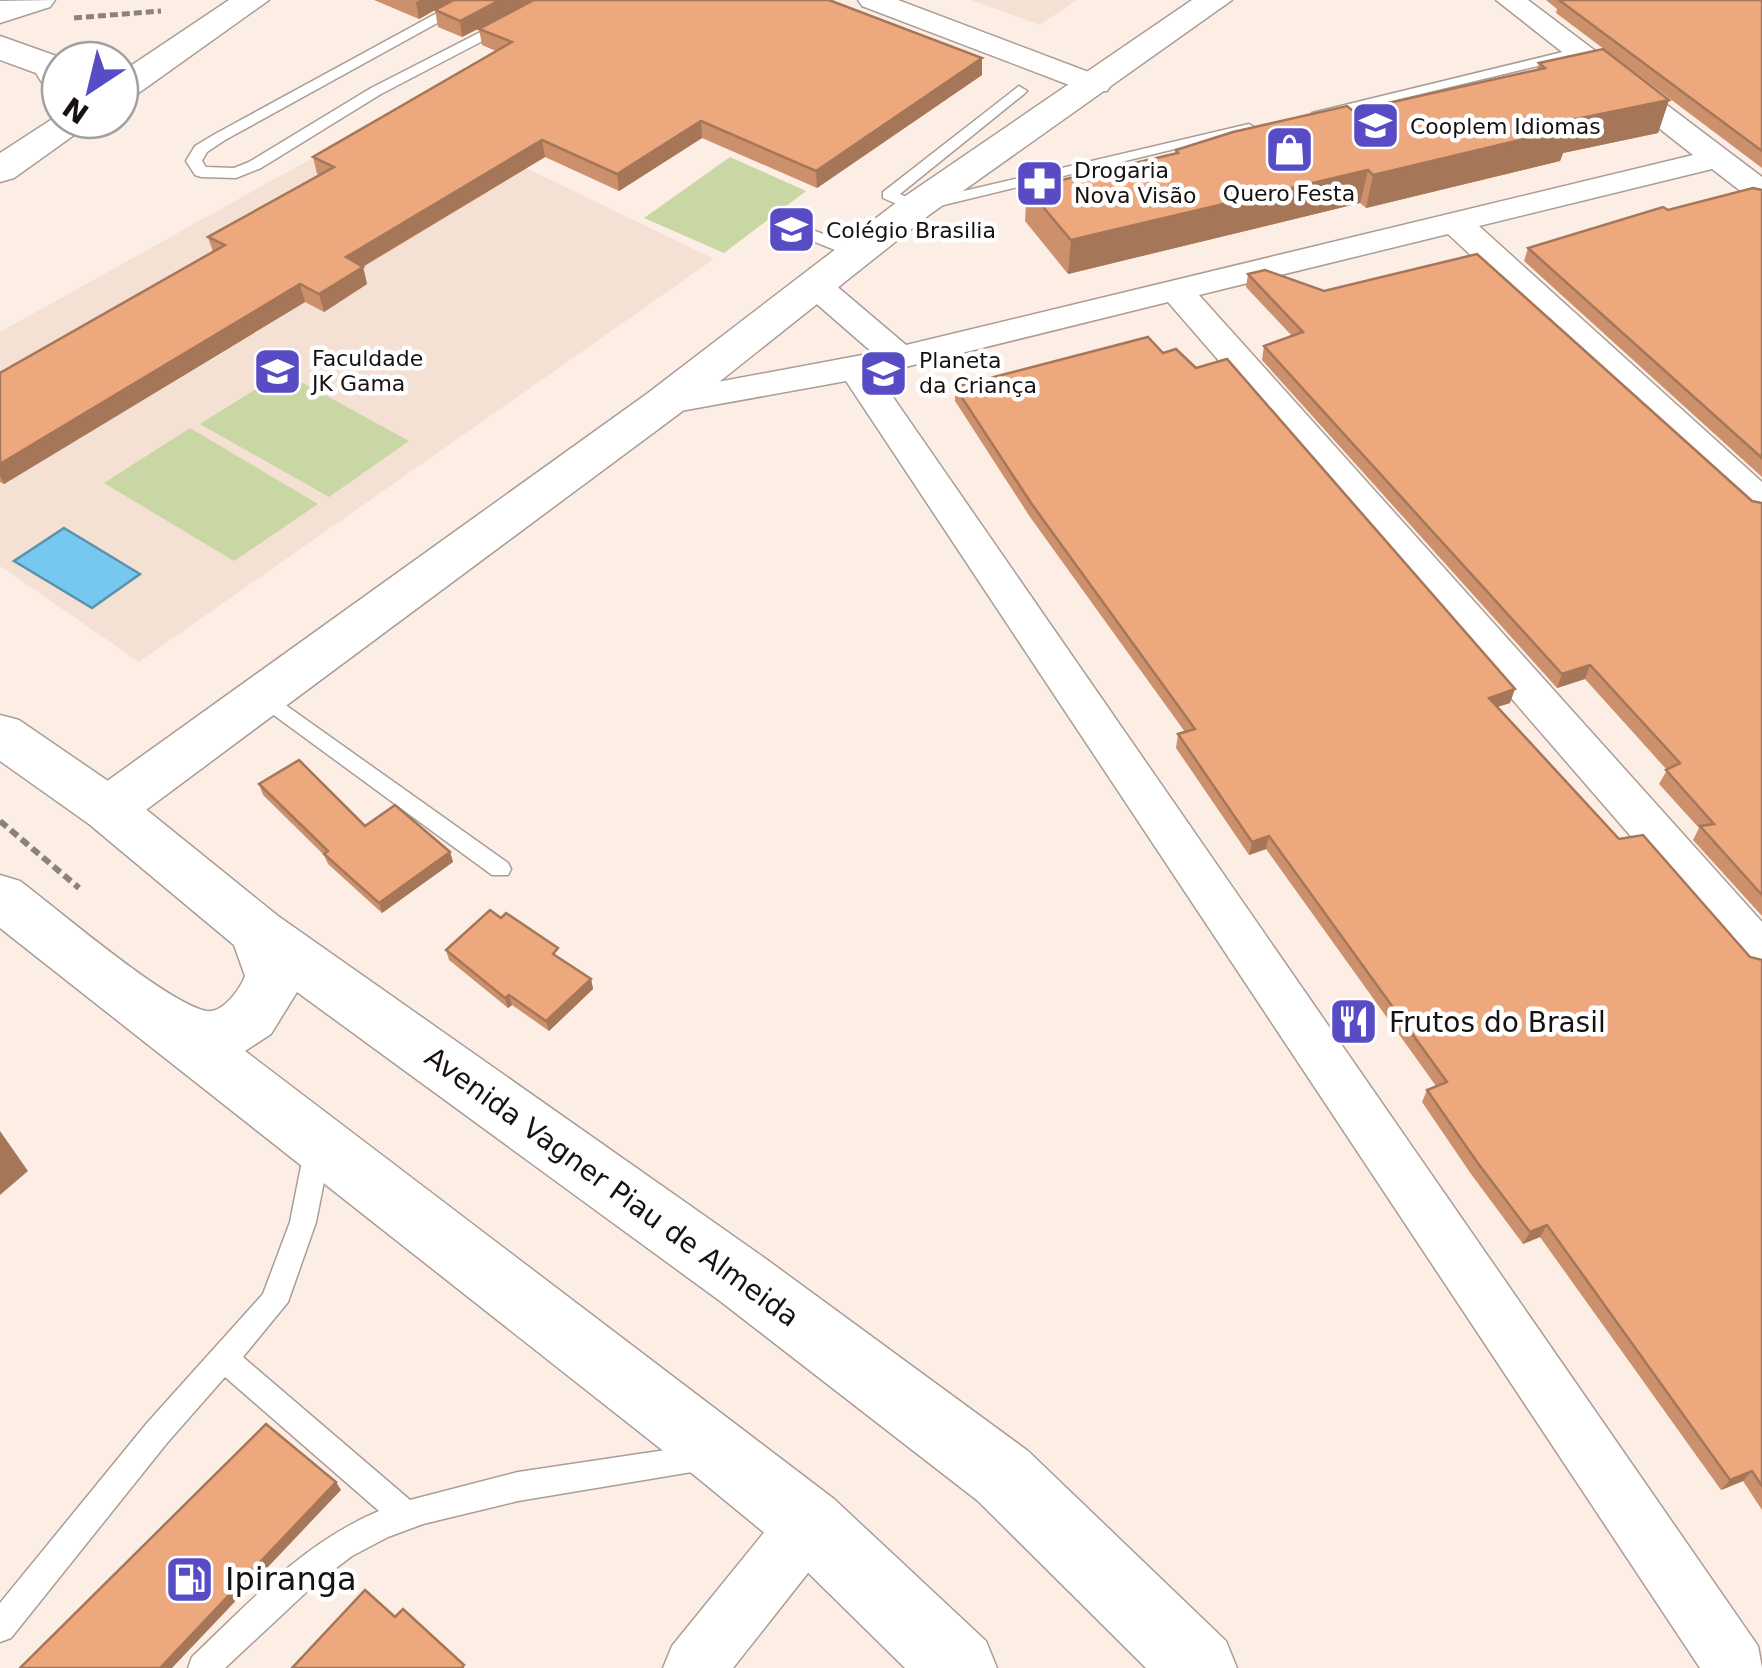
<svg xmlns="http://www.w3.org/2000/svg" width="1762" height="1668" font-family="'DejaVu Sans',sans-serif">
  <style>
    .built { fill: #f5e0d4 }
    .green { fill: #c9d7a4 }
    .water { fill: #76c8f0; stroke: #5a91ad; stroke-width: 2.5 }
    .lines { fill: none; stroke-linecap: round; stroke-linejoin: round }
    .service-casing { stroke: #aa9d95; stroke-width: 3 }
    .minor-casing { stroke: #aa9d95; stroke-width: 3 }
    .tertiary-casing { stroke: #aa9d95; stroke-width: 3 }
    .secondary-casing { stroke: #aa9d95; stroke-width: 3 }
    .primary-casing { stroke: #aa9d95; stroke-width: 3 }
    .path-far1 { stroke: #8c827d; stroke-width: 5; stroke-dasharray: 8 4; stroke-linecap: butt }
    .path { stroke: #8c827d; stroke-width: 6; stroke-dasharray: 9 5; stroke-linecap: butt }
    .service { fill: #fff; fill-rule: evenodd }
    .minor { fill: #fff; fill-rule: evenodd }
    .tertiary { fill: #fff; fill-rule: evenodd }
    .secondary { fill: #fff; fill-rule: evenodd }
    .primary { fill: #fff; fill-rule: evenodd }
    .wall { fill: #cc906c }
    .shaded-wall { fill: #a67658 }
    .building { fill: #eda87e; stroke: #a67658; stroke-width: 2.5 }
    .labels { text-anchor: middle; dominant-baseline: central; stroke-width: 9; stroke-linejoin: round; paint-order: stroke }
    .far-poi-label { font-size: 22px; fill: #171210; stroke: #fff; text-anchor: start }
    .poi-label { font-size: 28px; fill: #171210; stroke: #fff; text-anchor: start }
    .street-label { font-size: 28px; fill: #171210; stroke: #fff }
    .near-poi-label { font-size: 32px; fill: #171210; stroke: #fff; text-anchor: start }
  </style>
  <rect width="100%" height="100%" fill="#fceee5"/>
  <path class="built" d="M971,0H1077L1040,25Z
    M402,108L714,259L139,662L0,566V332Z"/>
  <path class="green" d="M730,157L806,191L724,253L644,218Z
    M283,372L409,441L329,497L200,424Z
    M190,428L318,504L234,561L104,483Z"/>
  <path class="water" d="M64,528L140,574L92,608L14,561Z"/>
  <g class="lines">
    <defs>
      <path id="service" d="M461,0H479L225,140L207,152L202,161L206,167L234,168L249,162L371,88L543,0H561L381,94L261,168L236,178L201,177L195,175L186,161L195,146L215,134Z
        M1579,48L1584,49V55L1320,118L1312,113Z
        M1019,86L1027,91L1024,94L900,194L917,202L1249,124L1257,129L915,212L883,198V192Z
        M801,226L862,248L864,252L862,256H850L795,234L793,231Z
        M263,689L508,863L511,869L508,875H492L256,702L252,697L256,692Z
        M318,1135L327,1138L331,1146L316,1222L288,1302L243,1357L410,1500L518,1472L706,1444L716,1448L720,1458L716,1468L518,1501L423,1524L388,1537L352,1556L315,1584L225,1668H188L192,1657C249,1602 305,1542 379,1511L225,1377L167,1443L11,1638L0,1642V1603L147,1423L263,1294L290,1222L305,1146L309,1138Z"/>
      <path id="minor" d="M858,0H898L1107,79L1111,85L1107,91H1085L862,6Z
        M1496,0H1528L1762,177V202L1751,199L1712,169L1479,226L1762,482V516L1748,512L1448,234L1199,295L1762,922V973L1745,968L1168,302L877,374L1758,1646L1762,1668H1700L846,381L664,414L651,411L646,403L651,395L664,392L873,353L803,292L798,285L803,278H827L906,345L1693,155Z
        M809,1495L830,1503L838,1524L830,1545L733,1668H663L672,1646L788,1503Z"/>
      <path id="tertiary" d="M1192,0H1232L929,215L680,413L127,824L108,830L89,824L81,809L89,794L648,393L901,199Z"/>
      <path id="secondary" d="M0,715L19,720L127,794L278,916L766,1259L1028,1451L1226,1641L1237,1668H1146L978,1501L720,1301L297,992L271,1034L245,1051L834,1499L986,1641L997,1668H905L784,1549L699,1479L0,928V875L20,881C60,911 164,1001 206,1011C223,1014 240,989 245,976L234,945L89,824L0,761Z"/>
      <path id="primary" d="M55,0L50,7L0,23V1Z
        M229,0H269L133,97L120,100V73Z
        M0,36L62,58L60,94L47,91L36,73L0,60Z
        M60,114V120H95L14,178L0,182V153Z"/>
    </defs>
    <use href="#service" class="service-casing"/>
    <use href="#minor" class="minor-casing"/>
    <use href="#tertiary" class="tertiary-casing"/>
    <use href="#secondary" class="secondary-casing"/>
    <use href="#primary" class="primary-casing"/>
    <path class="path-far1" d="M74,18L161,11"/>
    <path class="path" d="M0,821L79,888"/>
    <use href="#service" class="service"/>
    <use href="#minor" class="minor"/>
    <use href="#tertiary" class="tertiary"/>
    <use href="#secondary" class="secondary"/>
    <use href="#primary" class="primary"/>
  </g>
  <path class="wall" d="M374,0H453L419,19Z
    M454,0H829L982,58V75L817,188L702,138L619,191L545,157L363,267L367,284L324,312L305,302L4,484L0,482V373L213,252L208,237L320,175L317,174L313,157L496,51L482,45L479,29L509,13L462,37L438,27L435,10Z
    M1546,0H1762V168L1556,13L1557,9Z
    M1539,63L1669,100L1658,133L1563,153L1560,161L1366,208L1360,203L1068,274L1025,221L1027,188L1175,153L1176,150L1537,70Z
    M1762,190V477L1524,261L1528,248L1668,210Z
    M1248,274L1752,501L1762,503V916L1693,840L1699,828L1659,784L1667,770L1585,679L1557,688L1262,360L1264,346L1292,336L1246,287Z
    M955,387L1510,703L1497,707L1619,839L1750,957L1762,960V1510L1743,1481L1721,1490L1540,1237L1523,1244L1471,1174L1422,1102L1427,1090L1436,1086L1266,849L1249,855L1176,748L1178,734L1185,732L1030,517L955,401Z
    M259,784L365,826L450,852L453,862L382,913L328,864L324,855L263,795Z
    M446,950L560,959L591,979L593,989L549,1031L512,1005L508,1008L449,960Z"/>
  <path class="shaded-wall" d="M420,0H453L419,19L416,2Z
    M500,0H535L462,37L460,21Z
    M982,58V75L817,188L816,171Z
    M1669,100L1658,133L1563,153L1560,161L1366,208L1373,175L1562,122Z
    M701,121L702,138L619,191L617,174Z
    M542,140L545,157L350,274L346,257Z
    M1368,170L1360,203L1068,274L1071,240Z
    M363,267L367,284L324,312L319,294Z
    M300,284L305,302L4,484L0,476V464Z
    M1590,665L1585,679L1557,688L1562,674Z
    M1515,689L1510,703L1484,711L1489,698Z
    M1269,836L1266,849L1249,855L1252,842Z
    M450,852L453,862L382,913L379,903Z
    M591,979L593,989L549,1031L546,1021Z
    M509,995L512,1005L508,1008L505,998Z
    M0,1131L28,1171L0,1195Z
    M1547,1225L1540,1237L1523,1244L1530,1232Z
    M1752,1471L1743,1481L1721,1490L1730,1480Z
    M336,1482L341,1490L172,1668H160Z"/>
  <path class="building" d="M454,0H500L460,21L435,10Z
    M534,0H829L982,58L816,171L701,121L617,174L542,140L346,257L363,267L319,294L300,284L0,464V373L225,245L208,237L334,167L313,157L512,42L479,29Z
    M1559,0H1762V151Z
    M1603,49L1669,100L1562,122L1570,128L1373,175L1368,170L1071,240L1027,188L1178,153L1176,150L1233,132L1347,106L1353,111L1545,68L1539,63Z
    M1753,188L1762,190V458L1528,248L1663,207L1668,210Z
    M1477,254L1752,501L1762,503V895L1700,826L1714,824L1666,770L1680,763L1590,665L1562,674L1264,346L1303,332L1248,274L1265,270L1324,291Z
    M1148,337L1163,353L1176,349L1196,368L1227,359L1515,689L1489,698L1619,839L1643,835L1750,957L1762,960V1486L1752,1471L1730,1480L1547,1225L1530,1232L1477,1162L1427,1090L1447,1082L1269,836L1252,842L1178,734L1195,729L1031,503L955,387Z
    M299,760L365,826L395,805L450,852L379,903L324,854L328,851L259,784Z
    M490,910L501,918L506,913L558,948L553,954L591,979L546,1021L509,995L505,998L446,950Z
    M266,1424L336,1482L160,1668H20Z
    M365,1590L395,1617L403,1609L464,1665L462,1668H292Z"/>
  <defs>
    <symbol id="school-square" viewBox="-11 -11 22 22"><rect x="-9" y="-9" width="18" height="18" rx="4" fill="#574cc4" stroke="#fff"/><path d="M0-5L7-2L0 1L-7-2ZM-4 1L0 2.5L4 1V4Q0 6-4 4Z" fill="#fff"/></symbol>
    <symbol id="shop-square" viewBox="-11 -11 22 22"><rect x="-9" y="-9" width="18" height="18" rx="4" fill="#574cc4" stroke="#fff"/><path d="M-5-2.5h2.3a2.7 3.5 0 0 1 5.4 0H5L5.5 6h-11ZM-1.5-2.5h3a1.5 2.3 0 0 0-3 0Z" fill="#fff"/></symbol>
    <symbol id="pharmacy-square" viewBox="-11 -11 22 22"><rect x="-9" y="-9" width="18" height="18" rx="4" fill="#574cc4" stroke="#fff"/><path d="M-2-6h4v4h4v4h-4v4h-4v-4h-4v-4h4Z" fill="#fff"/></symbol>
    <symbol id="university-square" viewBox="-11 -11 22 22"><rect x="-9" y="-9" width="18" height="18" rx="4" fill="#574cc4" stroke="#fff"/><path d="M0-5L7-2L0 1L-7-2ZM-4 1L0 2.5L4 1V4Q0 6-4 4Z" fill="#fff"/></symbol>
    <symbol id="restaurant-square" viewBox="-11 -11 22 22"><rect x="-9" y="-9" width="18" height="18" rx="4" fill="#574cc4" stroke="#fff"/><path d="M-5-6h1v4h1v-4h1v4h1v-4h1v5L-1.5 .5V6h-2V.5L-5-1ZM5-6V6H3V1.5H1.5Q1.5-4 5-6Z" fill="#fff"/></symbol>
    <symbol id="fuel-square" viewBox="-11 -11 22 22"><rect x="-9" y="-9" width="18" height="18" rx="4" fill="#574cc4" stroke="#fff"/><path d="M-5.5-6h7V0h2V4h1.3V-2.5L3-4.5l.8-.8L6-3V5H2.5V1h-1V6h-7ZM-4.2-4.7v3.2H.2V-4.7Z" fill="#fff"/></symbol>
  </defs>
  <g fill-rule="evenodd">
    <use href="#school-square" x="1348" y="98" width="55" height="55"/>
    <use href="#shop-square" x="1262" y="122" width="55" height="55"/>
    <use href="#pharmacy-square" x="1012" y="156" width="55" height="55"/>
    <use href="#university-square" x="764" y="202" width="55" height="55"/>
    <use href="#university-square" x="250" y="344" width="55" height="55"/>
    <use href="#school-square" x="856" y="346" width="55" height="55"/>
    <use href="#restaurant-square" x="1326" y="994" width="55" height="55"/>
    <use href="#fuel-square" x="162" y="1552" width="55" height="55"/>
  </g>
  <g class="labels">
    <g class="far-poi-label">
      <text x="1410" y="126">Cooplem Idiomas</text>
      <text x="1074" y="170">Drogaria<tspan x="1074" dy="25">Nova Visão</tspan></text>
      <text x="1289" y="193" text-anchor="middle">Quero Festa</text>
      <text x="826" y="230">Colégio Brasilia</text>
      <text x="312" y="358">Faculdade<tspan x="312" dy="25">JK Gama</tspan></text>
      <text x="919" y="360">Planeta<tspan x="919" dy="25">da Criança</tspan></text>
    </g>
    <g class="poi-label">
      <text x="1389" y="1022">Frutos do Brasil</text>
    </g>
    <g class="street-label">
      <text transform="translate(612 1187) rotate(36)">Avenida Vagner Piau de Almeida</text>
    </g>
    <g class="near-poi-label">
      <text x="225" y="1579">Ipiranga</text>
    </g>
  </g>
  <g transform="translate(90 90) rotate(215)"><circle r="48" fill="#ffffff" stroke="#a2a09f" stroke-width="2.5"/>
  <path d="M0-8L18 38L0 25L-18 38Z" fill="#574cc4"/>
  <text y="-15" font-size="28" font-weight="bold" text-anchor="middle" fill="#171210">N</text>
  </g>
</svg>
